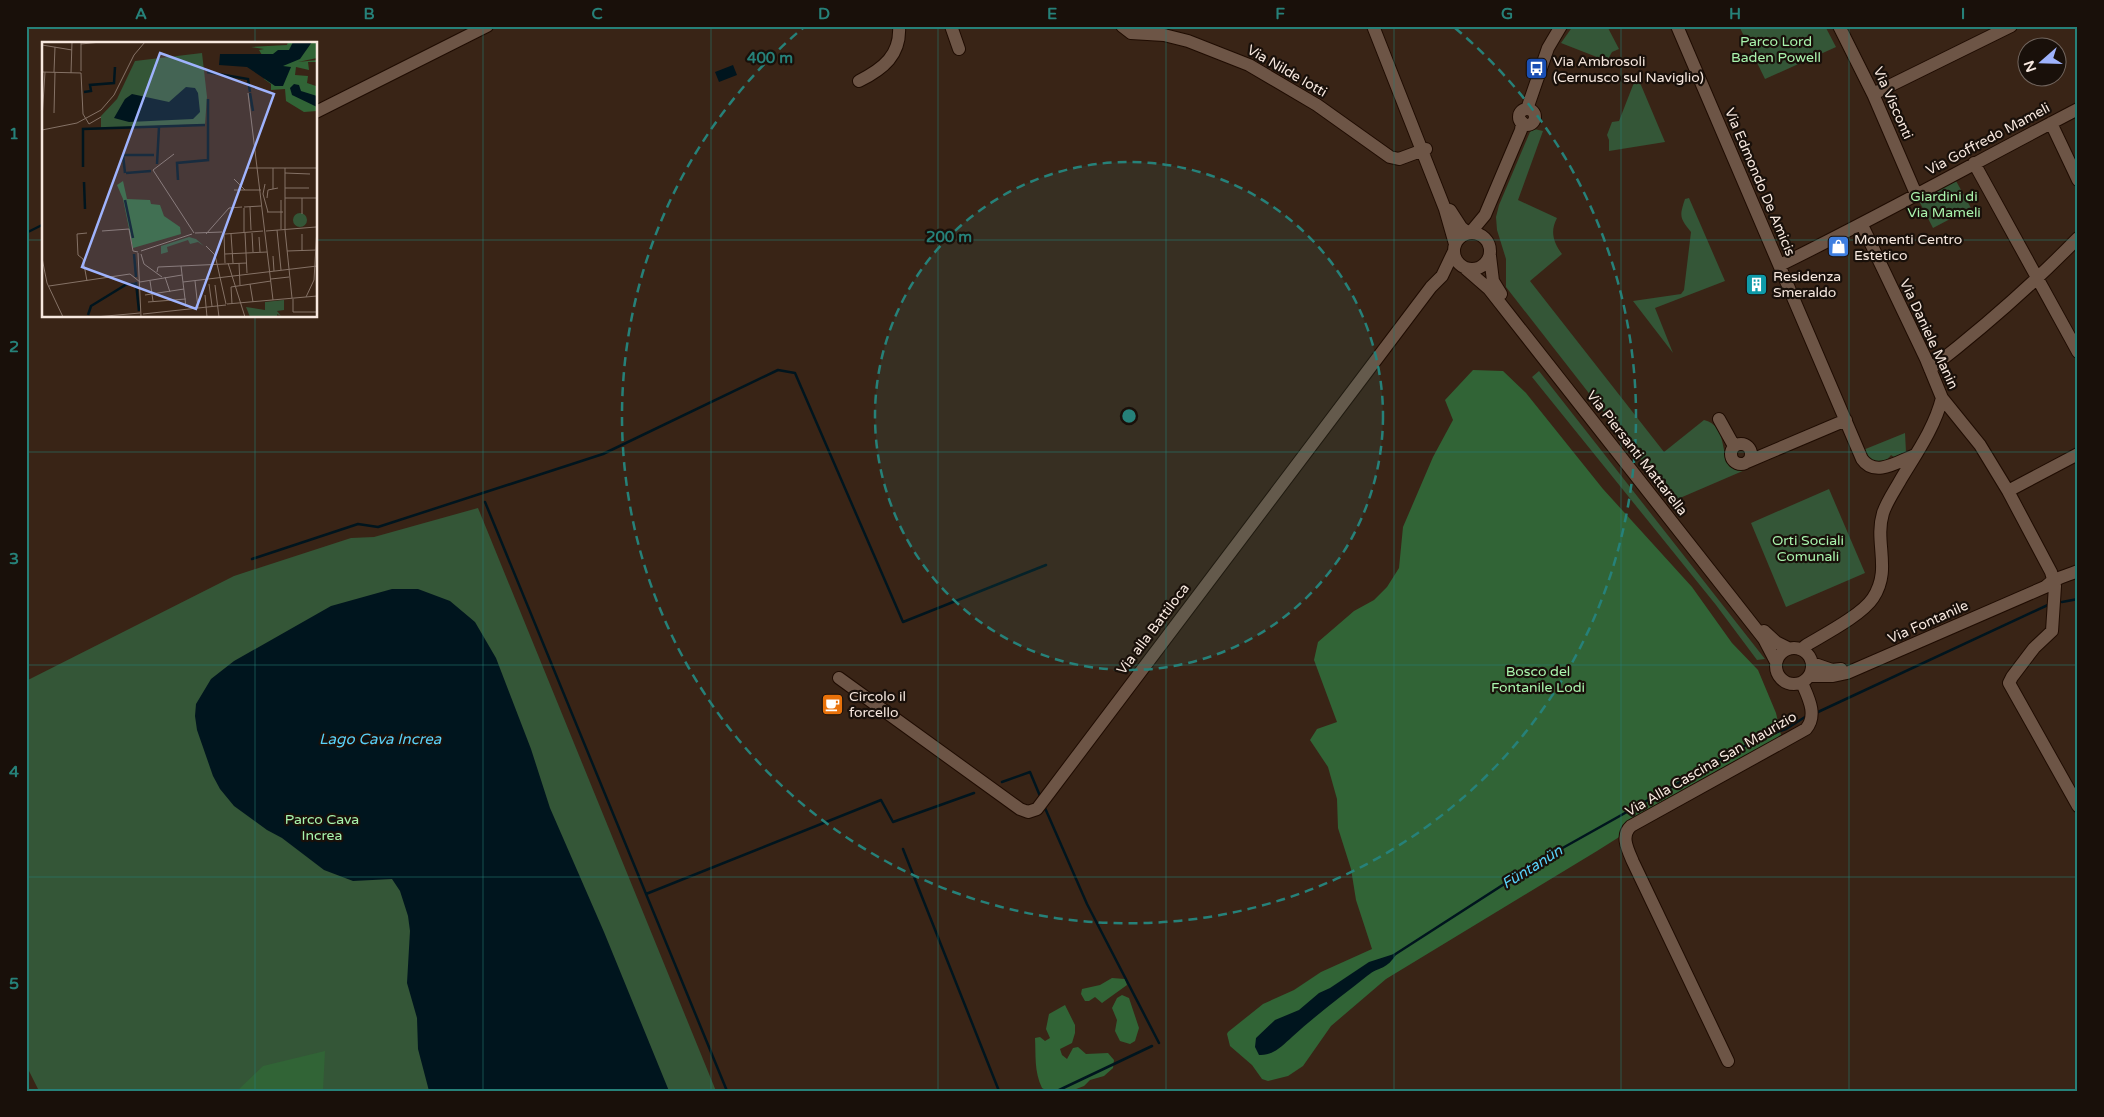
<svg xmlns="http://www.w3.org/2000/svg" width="2104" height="1117" font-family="'Varela Round',sans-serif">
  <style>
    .green { fill: #345637 }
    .forest { fill: #316436 }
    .water { fill: #00151e }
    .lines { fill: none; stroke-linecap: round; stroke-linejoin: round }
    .stream { stroke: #00151e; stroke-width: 2.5 }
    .minor-casing { stroke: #1f0c02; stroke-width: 14 }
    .minor { stroke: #6d5546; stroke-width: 12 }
    .grid { fill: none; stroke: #268179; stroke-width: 1; stroke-opacity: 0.55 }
    .ring { fill: none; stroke: #268179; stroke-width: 2.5; stroke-dasharray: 9 6 }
    .labels { text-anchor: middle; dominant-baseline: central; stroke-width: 4.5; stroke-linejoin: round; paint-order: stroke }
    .park-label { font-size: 14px; fill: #a9f4ad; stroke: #19100a }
    .poi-label { font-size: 14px; fill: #f7e8df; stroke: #19100a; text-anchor: start }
    .street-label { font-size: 14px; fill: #f7e8df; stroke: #19100a }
    .water-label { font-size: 15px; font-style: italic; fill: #59d2fa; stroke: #19100a }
    .inset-river { fill: none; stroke: #00151e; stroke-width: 2.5 }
    .inset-road { fill: none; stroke: #857266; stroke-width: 1 }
    .view { fill: #9fb3fd; fill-opacity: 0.15; stroke: #9fb3fd; stroke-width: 2.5 }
    .inset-edge { fill: none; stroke: #f7e8df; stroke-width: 2.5 }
    .centre { fill: #268179; stroke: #19100a; stroke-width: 2.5 }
    .ring-label { font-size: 15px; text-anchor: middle; font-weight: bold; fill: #268179; stroke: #19100a; stroke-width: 4.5; stroke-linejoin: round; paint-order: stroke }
    .neatline { fill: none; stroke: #268179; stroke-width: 2 }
    .grid-label { font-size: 16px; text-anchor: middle; font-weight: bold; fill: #268179 }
  </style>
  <rect width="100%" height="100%" fill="#392416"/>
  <path class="green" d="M1573,26H1607L1619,49L1612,52L1607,61L1561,43Z
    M1739,26H1825L1836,47L1765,79Z
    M1638,78L1665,142L1609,151V140L1607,135L1612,122L1619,121L1635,80Z
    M1534,129L1543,131L1518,200L1557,218C1550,231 1553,242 1562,254L1530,281L1664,452L1704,420C1727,426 1720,451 1730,467L1745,470L1673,501L1506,287V259L1497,230L1496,217L1499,205L1527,139L1530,132Z
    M1955,179L1971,208L1933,228L1918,199Z
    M1689,198L1725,281L1655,308L1673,353L1633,301L1681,294L1684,290L1691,232C1680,218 1679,217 1685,199Z
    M1539,371L1765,659L1757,660L1716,605L1532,377Z
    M1905,433L1906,452L1894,457L1891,455C1886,462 1880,463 1871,462L1863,450Z
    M1829,489L1865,573L1786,607L1751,523Z
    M478,508L716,1091H39L26,1065V681L234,576L351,538L374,537Z"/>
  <path class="forest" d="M1473,370L1503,371L1526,393L1603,489L1692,587L1732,643L1758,670L1776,713L1781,735L1597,851L1386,979L1331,1026L1303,1066L1288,1076L1268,1081L1262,1079L1252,1065L1230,1046L1227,1034L1228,1032L1263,1004L1294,990L1321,972L1372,949L1356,900L1351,869L1338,828L1337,799L1328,767L1310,740L1317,729L1337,722L1314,660L1318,642L1354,611L1374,600L1387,587L1399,568L1403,527L1433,457L1453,420L1445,400Z
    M1112,978L1125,979L1127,985L1102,1003L1095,997L1089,1001H1085L1081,994L1082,989L1100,985Z
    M1122,995L1129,998L1139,1028L1135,1041L1130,1044L1120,1041L1115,1031L1117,1020L1112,1008L1117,998Z
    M1065,1005L1075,1025V1033L1072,1043L1060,1049L1062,1055L1067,1059L1073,1048L1078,1047L1086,1054L1108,1053L1114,1060L1113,1068L1104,1076L1090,1080L1084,1086L1071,1091H1047L1042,1088C1034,1071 1036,1056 1035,1038L1040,1037L1045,1041L1050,1038L1046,1029L1049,1014Z
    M325,1051L323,1091H237L263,1066Z"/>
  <path class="water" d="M733,65L737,75L719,82L715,72Z
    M392,589H418L450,601L475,622L496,658L531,749L550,808L604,932L669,1091H429L418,1049L417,1018L407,983L410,931L408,916L400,891L392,879L353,881L324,870L282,838L267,830L234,806L220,789L213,776L197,730L195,716L196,704L211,679L234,661L331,606Z
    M1397,953C1386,971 1381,965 1367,976C1342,996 1316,1015 1292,1037C1282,1046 1273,1056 1259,1055L1255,1047L1256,1038L1275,1020L1299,1010L1319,993L1330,988L1369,962Z"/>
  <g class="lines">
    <path class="stream" d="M26,233L44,224
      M485,502L727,1091
      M252,559L358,524L378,527L603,454L778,370L795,373L903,622L1046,565
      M2062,602L2078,599
      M1818,712L2050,604
      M1002,782L1030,772L1040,796
      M1045,808L1087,904L1159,1043
      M903,849L999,1091
      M646,894L881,800L893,822L974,793
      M1394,955L1543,859L1757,739L1786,729L1805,717
      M1057,1091L1152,1046"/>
    <defs>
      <path id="minor" d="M951,26L959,49
        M1122,26L1131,33L1164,35L1188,41L1249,65L1317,105L1390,157L1399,159L1426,149
        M1373,26L1445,209L1455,244
        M1677,26L1862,459C1875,478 1899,461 1915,455
        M1839,26L1873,94L1916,194
        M859,81C883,69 901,55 899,26
        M1873,94L2011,26
        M1527,109L1548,48L1561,26
        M1519 117a8 8 0 1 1 16 0a8 8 0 1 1-16 0Z
        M316,112L487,26
        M2051,123L2078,180
        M1974,163L2078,352
        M1450,210L1461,227L1468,233
        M1862,225L1926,359L1942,398L1980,445L2008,491L2051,572L2055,586L2052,631L2034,648L2012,677L2009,683L2078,806
        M1454 251a18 18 0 1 1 36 0a18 18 0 1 1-36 0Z
        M1470,233L1485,215L1521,130L1522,122
        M1490,256L1493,281L1501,294
        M1780,265C1880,216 1978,161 2078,109
        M1466,269L1489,289L1764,639L1776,662
        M1930,369C1983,328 2031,286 2078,238
        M1719,419L1734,446
        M1731 454a10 10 0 1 1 20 0a10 10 0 1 1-20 0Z
        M1747,462L1846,420
        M2008,491L2078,454
        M1764,631L1776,642L1788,648
        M1776 666a18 18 0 1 1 36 0a18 18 0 1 1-36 0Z
        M1804,650L1805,646C1823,635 1862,615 1873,598C1892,569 1874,543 1883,513C1887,501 1895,490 1901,479C1916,454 1935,427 1942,398
        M1812,663L1832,670L1841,669
        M1810,676H1833L1847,673L2045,587C2054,578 2066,576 2078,571
        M839,678L1020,809L1028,812L1037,809L1431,287L1442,276L1453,253
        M1728,1061L1633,862C1628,850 1620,836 1631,826L1806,729C1818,715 1808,697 1802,683"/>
    </defs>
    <use href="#minor" class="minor-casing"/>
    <use href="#minor" class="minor"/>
  </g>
  <path class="grid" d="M255,26V44M483,26V1091M711,26V1091M938,26V1091M1166,26V1091M1394,26V1091M1621,26V1091M1849,26V1091M26,240H44M316,240H2078M255,316V1091M26,452H2078M26,665H2078M26,877H2078"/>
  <circle cx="1129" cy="416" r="254" fill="#268179" fill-opacity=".12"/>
  <g class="ring">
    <circle cx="1129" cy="416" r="254"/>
    <path d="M1455 28A507 507 0 1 1 803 28"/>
  </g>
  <defs>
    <symbol id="bus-square" viewBox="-11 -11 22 22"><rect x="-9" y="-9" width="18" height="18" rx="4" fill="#1a4fb4" stroke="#19100a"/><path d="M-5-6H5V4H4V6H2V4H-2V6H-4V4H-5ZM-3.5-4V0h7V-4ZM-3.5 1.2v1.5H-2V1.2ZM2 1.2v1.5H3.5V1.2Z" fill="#fff"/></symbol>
    <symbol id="shop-square" viewBox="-11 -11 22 22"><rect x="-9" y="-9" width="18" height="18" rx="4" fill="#3f7fe0" stroke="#19100a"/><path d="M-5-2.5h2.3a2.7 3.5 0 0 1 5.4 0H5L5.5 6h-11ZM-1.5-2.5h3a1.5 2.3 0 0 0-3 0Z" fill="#fff"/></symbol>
    <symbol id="building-square" viewBox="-11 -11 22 22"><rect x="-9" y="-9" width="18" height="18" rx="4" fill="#0f9aa8" stroke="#19100a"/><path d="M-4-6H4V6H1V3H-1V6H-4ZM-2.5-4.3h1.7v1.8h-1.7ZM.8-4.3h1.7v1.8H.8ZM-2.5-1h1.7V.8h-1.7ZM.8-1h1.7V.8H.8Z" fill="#fff"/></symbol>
    <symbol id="cafe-square" viewBox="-11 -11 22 22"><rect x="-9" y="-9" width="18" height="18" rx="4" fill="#e8710a" stroke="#19100a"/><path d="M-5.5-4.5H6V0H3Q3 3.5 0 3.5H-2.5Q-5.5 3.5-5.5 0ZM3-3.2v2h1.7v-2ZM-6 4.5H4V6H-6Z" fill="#fff"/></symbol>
  </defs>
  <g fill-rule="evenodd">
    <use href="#bus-square" x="1524" y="56" width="25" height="25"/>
    <use href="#shop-square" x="1826" y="234" width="25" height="25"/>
    <use href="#building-square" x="1744" y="272" width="25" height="25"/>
    <use href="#cafe-square" x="820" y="692" width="25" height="25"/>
  </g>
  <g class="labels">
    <g class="park-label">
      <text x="1776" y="41">Parco Lord<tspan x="1776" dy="16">Baden Powell</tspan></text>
      <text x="1944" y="196">Giardini di<tspan x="1944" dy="16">Via Mameli</tspan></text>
      <text x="1808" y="540">Orti Sociali<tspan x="1808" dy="16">Comunali</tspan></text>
      <text x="1538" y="671">Bosco del<tspan x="1538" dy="16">Fontanile Lodi</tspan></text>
      <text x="322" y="819">Parco Cava<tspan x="322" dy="16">Increa</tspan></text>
    </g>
    <g class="poi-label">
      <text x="1553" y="61">Via Ambrosoli<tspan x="1553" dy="16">(Cernusco sul Naviglio)</tspan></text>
      <text x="1854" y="239">Momenti Centro<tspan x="1854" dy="16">Estetico</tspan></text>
      <text x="1773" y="276">Residenza<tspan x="1773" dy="16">Smeraldo</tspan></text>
      <text x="849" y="696">Circolo il<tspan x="849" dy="16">forcello</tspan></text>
    </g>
    <g class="street-label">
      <text transform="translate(1287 71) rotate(30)">Via Nilde Iotti</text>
      <text transform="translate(1893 103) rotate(66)">Via Visconti</text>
      <text transform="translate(1988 139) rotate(-28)">Via Goffredo Mameli</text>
      <text transform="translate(1760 182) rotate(67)">Via Edmondo De Amicis</text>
      <text transform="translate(1929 334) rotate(65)">Via Daniele Manin</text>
      <text transform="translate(1637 453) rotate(52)">Via Piersanti Mattarella</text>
      <text transform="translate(1928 622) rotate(-24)">Via Fontanile</text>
      <text transform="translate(1153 629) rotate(-53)">Via alla Battiloca</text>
      <text transform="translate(1711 764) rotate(-30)">Via Alla Cascina San Maurizio</text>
    </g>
    <g class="water-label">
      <text x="380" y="739">Lago Cava Increa</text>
      <text transform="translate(1532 867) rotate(-32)">Füntanün</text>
    </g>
  </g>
  <g transform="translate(42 42)">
    <rect width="275" height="275" fill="#392416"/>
    <path d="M160,11L165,55L163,82L59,86V74L75,57L93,19ZM251 178a7 7 0 1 1 14 0a7 7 0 1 1-14 0ZM147,195L154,197L162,204L156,200L148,202L146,198L125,205L126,210L119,212V204ZM242,258V268L235,269L239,274L235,272V275H208L204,265L223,268V260Z" fill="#345637"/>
    <path d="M246,0H275V16L256,20L275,18V20H266L267,28L254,25L253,33L266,34L265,41L274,44L275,69L262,70L244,59L243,47L229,48V42L222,37L220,13L217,8L222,7L209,5L245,3ZM81,139L85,157L108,158L109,162L118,163L122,174L138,185L139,192L91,206L81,157L75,143Z" fill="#316436"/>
    <path d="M251,0H270L258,17L241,24L249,25L241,44H233L205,25L177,23L178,12H231L236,8H247ZM252,42L257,43L259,49L275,54V65L250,53L248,46ZM144,45L153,46L156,51L158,70L151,77L87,80L72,76L83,57L90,52L127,60Z" fill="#00151e"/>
    <path class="inset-river" d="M165,30L206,37L208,50M42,50L49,49L48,43L72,41L73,25M208,51L211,69M115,122L117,85M41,125V87L163,83M83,131L81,113H112M84,131L109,129M136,138L135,121L166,118V57M42,140L43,167M83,158L91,196M92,212L94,235M94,240L97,269M46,273L49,264L85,242H94"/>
    <path class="inset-road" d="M39,2L59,0M0,3L30,8M39,29V0M0,30L39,31M12,30L13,5M29,31L30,0M39,31L41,72L47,82L59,75M206,51L231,258M12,71L13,30M0,77L3,30M0,88L35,81L59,68L72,53L92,13L103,0M132,112L111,128L152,191M206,126H275M231,126V147M243,126V188L250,256M243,131L268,132M192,137L203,148M223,142L221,152L226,170M243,146H267M192,148H219M225,156L226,148L236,146M243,156H275M260,156V172M202,165L219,164M208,165L209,188M202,166V190M225,170H241M239,187V158M235,188L239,228M60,189L87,187L91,209L96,210M224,189L274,185M153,191L180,190M203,191L204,211M210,191L211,210M164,192L187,166L200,165M182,192L183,221M183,192L221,189M189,192L191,221M217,195L218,210M164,204L173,213L184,262M99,209L150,192M245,209L275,208M260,209V192M96,211L99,275M204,211L205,231M99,212L102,222L120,235M183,212L225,210M231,214L232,229M0,216L5,241L21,275M186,221L203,275M197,221L198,243M139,224L144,265M115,230L116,225L205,221M123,235L128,250M229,237L247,235M45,239L41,217L36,213L35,192L45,191M108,239L111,259M153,239L156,266M141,240L275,224M167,242L170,264M208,242L211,260M173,243L177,275M7,244L88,232L98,240L140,233M103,253L142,247M163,253L165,275M264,255L272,238L275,186M251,257V270H275M106,260L144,257M185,262L275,254M190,262L189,245L229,239M101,272L184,263M53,275L98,271"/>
    <path class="view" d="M118,11L232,52L154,267L40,225Z"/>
    <rect width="275" height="275" class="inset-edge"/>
  </g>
  <circle cx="1129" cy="416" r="8" class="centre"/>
  <g class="ring-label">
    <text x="770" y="63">400 m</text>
    <text x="949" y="242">200 m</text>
  </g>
  <rect width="2104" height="1117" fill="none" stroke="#19100a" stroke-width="55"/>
  <g transform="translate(2042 62) rotate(250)"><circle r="24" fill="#19100a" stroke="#72665f"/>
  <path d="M0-4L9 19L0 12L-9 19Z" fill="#9fb3fd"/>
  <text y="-8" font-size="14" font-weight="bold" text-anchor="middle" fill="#f7e8df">N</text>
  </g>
  <rect x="28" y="28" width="2048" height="1062" class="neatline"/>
  <g class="grid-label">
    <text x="141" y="19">A</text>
    <text x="369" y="19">B</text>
    <text x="597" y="19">C</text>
    <text x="824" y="19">D</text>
    <text x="1052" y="19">E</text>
    <text x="1280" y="19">F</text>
    <text x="1507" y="19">G</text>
    <text x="1735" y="19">H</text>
    <text x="1963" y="19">I</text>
    <text x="14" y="139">1</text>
    <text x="14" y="352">2</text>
    <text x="14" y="564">3</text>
    <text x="14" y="777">4</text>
    <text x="14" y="989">5</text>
  </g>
</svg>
